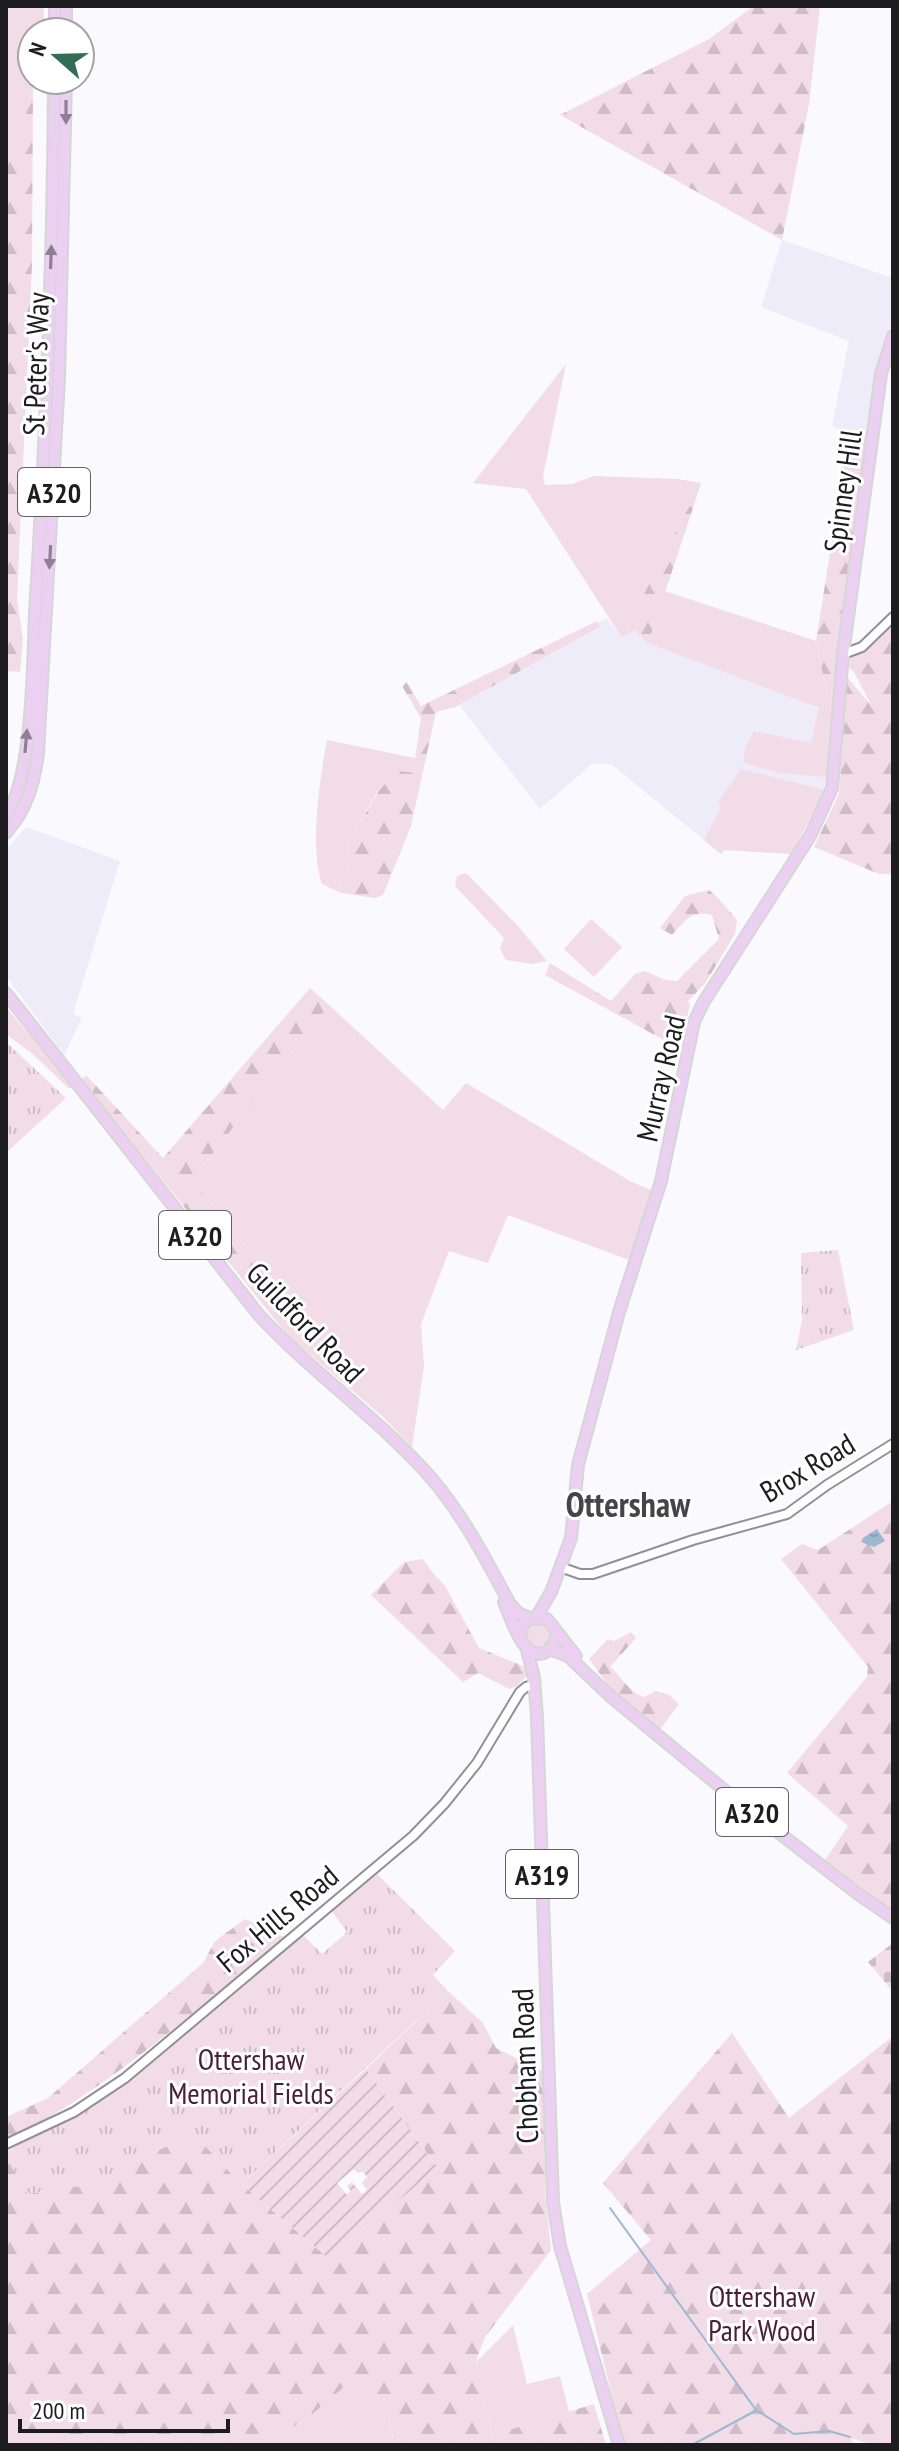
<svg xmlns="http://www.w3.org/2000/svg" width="899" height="2451" font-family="'PT Sans Narrow',sans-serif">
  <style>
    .built { fill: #eeecf9 }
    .grass { fill: #f2dce7 }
    .forest { fill: url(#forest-firs) }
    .cemetery { fill: url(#cemetery-stones) }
    .park { fill: url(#park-tufts) }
    .garden { fill: url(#garden-furrows); fill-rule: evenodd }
    .water { fill: url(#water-ripples) }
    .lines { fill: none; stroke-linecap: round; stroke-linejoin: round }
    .stream { stroke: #9cb9d1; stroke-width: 2 }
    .minor-casing { stroke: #919096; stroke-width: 12 }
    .major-casing { stroke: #d6d6d7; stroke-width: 14 }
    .minor { stroke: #fff; stroke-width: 8 }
    .major { stroke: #ecd0f2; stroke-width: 10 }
    .oneway { fill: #8f7f93 }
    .labels { text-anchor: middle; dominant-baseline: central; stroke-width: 6; stroke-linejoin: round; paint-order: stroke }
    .shield { fill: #fff; stroke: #616062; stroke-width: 2 }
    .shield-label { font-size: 28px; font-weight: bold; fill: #1d1c1f }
    .street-label { font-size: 30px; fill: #1d1c1f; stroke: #fff }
    .park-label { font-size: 30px; fill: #4a1e38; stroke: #fff }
    .quarter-label { font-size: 34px; font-weight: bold; fill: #454449; stroke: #fff }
  </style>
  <defs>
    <pattern id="forest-firs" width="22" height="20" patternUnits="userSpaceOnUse" patternTransform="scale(2)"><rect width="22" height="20" fill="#f2dce7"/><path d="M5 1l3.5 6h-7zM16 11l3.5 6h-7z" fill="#cfbcc6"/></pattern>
    <pattern id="cemetery-stones" width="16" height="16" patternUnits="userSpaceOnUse" patternTransform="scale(2)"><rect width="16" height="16" fill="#f2dce7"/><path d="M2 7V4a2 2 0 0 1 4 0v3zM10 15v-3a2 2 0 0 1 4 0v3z" fill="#cfbcc6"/></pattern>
    <pattern id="park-tufts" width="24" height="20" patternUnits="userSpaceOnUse" patternTransform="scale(2)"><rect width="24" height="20" fill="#f2dce7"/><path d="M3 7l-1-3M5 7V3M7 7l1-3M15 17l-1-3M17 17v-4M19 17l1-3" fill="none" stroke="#cfbcc6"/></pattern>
    <pattern id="garden-furrows" width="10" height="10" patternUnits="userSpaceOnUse" patternTransform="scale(2)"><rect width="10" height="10" fill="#f2dce7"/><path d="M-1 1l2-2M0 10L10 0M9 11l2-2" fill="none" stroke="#cfbcc6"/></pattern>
    <pattern id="water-ripples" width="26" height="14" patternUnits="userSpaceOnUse" patternTransform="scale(2)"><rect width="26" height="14" fill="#9cb9d1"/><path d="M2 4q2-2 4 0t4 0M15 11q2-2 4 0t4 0" fill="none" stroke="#869eb3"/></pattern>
  </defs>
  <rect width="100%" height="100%" fill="#faf9fe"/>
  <path class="built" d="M782,240L893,278V319L877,371L869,439L832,426L849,341L761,307Z
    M607,618L622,638L635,630L831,714L824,790L792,854L725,850L721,854L611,764H592L540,809L459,705L599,628L597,623Z
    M26,827L120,861L73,1014L82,1018L64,1055L6,976V850Z"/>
  <path class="grass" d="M6,6H44L43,32H32V80H35L18,145L6,147Z
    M566,364L543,476L545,485L572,484L594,476L678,479L701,483L693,508L689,505L622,638L526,489L473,483Z
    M665,591L816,641L831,714L826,777L780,773L743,762L746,746L754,731L811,743L819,708L648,643Z
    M327,740L415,758L413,774L387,782L378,790L349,842L347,874L340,880L341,893L322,884C309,847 320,779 327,740Z
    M741,769L824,790L792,854L725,850L721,854L704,840L721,808L718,802Z
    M466,873L518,926L547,961L532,964L506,960L500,949L504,938L455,886L457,876Z
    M591,919L622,947L594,977L564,949Z
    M329,1005L443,1110L466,1083L630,1181L653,1191L629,1260L508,1215L488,1263L449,1251L421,1324L424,1366L412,1447L383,1417L341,1381L299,1329L280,1289L192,1180Z
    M6,1007L75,1088H68L35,1056L6,1034Z
    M527 1635a12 12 0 1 1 24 0a12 12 0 1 1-24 0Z
    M513,2325L527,2384L560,2376L569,2412L492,2435L476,2362Z
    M351,2381L389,2416L394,2445H264L309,2417Z
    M17,2426L68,2445H6V2427Z"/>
  <path class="forest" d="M754,6H820L809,104L782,240L560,115L709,39Z
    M33,87L32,264L17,598L23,639L20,672L6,671V147L18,144Z
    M852,433L869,439L831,714L816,641L846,453Z
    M689,505L693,508L648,643L635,630L622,638Z
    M597,621L600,627L455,707L436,712L411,826L383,895L375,898L341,893L340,880L347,874L349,842L379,790L387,782L379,768L413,773L421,718L402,686L407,682L421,706Z
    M893,621V874H879L814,847L839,794L847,677L871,705L854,672L849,668L850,656Z
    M709,890L719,899L737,920L735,934L706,982L688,1001L690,1005L680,1046L673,1045L545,975L550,963L611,1001L635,974L645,971L665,980L677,981L719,939L712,915C691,910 685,921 672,935L660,928L685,896Z
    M310,988L329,1005L192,1180L280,1289L299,1329L341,1381L289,1337L81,1079L87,1076L163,1158Z
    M893,1501V1912L825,1860L848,1826L787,1773L867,1677L868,1667L781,1559L802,1544L818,1550Z
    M423,1559L436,1577L444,1584L479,1648L523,1666L528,1675L517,1686L509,1689L478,1673L463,1682L371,1595L404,1562Z
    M631,1632L636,1638L610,1667C624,1678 627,1691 644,1697L656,1691L669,1695L679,1704L659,1731L608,1685L589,1659L608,1639L614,1641Z
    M245,1919L284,1937C195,2011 110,2088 6,2141V2117L48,2098L203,1963L215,1941Z
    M448,1991L483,2023L496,2048L544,2072L545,2193L551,2250L485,2337L476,2361L492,2435L594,2404L606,2445H394L389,2416L351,2381L309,2417L264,2445H68L17,2426L6,2427V2157L28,2194L91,2184L193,2133L241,2184L328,2258L438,2168L366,2069Z
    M732,2033L789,2118L893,2036V2445H873L851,2438L854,2445H624L587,2294L651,2240L603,2183Z"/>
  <path class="cemetery" d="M893,1943V1992L868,1962Z"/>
  <path class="park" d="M6,1042L66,1098L6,1153Z
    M838,1250L854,1330L796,1350L802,1320L801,1253Z
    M376,1873L455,1951L433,1975L448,1991L241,2184L193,2133L91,2184L27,2194L6,2157V2152L128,2081L303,1935L322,1954L347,1932L330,1909Z"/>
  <path class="garden" d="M366,2069L438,2168L328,2258L241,2184ZM354,2169L358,2173L363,2172L367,2177L362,2183L367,2190L362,2194L352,2182L347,2186L351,2191L347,2195L337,2183Z"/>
  <path class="water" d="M877,1529L885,1541L874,1547L861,1542L863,1538Z"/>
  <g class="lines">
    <path class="stream" d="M610,2208L756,2410L794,2434L829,2431L850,2437
      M692,2445L755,2411"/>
    <defs>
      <path id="minor" d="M843,654L862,647L893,617
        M560,1567L580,1574H593L693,1540L787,1514L827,1485L893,1444
        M6,2144L74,2112L125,2078L413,1836L444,1804L477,1763L520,1692L526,1687L535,1684"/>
      <path id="major" d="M55,32V6
        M66,32V6
        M6,815C33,778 33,661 35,613C46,435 53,258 54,80
        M6,833C27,809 34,784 38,753L59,378L66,80
        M6,993L258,1314C312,1373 380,1419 432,1479C465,1518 486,1560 510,1604L518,1613L530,1618
        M504,1602C511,1617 522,1660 544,1653C553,1649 556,1641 557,1632
        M537,1616L551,1592L571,1538L578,1465L619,1312L661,1181L694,1022L703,1003L810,836L832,788L843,654L881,374L893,336
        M520,1635L523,1625L530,1618L547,1619L576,1656
        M549,1649L568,1656L610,1696L729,1794L858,1894L893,1918
        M527,1650L534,1677L537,1717L553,2202L560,2246L619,2445"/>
    </defs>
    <use href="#minor" class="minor-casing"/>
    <use href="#major" class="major-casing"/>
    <use href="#minor" class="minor"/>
    <use href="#major" class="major"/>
  </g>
  <defs><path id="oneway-solid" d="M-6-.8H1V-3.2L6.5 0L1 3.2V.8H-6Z" transform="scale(2)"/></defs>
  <g class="oneway">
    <use href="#oneway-solid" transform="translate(66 112) rotate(90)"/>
    <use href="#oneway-solid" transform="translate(51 257) rotate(-88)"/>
    <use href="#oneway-solid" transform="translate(50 557) rotate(93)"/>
    <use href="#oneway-solid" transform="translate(26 741) rotate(-85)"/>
  </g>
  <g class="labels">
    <g class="shield">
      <rect x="18" y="468" width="72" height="48" rx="6"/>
      <rect x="159" y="1211" width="72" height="48" rx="6"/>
      <rect x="716" y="1788" width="72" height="48" rx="6"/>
      <rect x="506" y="1850" width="72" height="48" rx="6"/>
    </g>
    <g class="shield-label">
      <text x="54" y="492">A320</text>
      <text x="195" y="1235">A320</text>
      <text x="752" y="1812">A320</text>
      <text x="542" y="1874">A319</text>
    </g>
    <g class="street-label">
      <text transform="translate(35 364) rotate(-88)">St Peter's Way</text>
      <text transform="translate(842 491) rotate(-82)">Spinney Hill</text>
      <text transform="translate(660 1078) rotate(-77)">Murray Road</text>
      <text transform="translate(306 1322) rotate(46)">Guildford Road</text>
      <text transform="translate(807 1467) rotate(-31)">Brox Road</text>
      <text transform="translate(277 1918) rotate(-40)">Fox Hills Road</text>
      <text transform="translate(524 2066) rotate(-92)">Chobham Road</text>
    </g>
    <g class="park-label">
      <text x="251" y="2058">Ottershaw<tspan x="251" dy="34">Memorial Fields</tspan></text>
      <text x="762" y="2295">Ottershaw<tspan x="762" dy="34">Park Wood</tspan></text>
    </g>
    <g class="quarter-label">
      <text x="628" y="1504">Ottershaw</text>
    </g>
  </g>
  <rect width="899" height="2451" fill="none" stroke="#1d1c1f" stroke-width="16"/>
  <g transform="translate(56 56) rotate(290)"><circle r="38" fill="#ffffff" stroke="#a5a4a5" stroke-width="2"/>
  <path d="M0-6L14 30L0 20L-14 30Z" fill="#336d56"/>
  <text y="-12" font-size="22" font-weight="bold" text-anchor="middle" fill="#1d1c1f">N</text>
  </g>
  <path d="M20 2419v12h208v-12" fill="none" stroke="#1d1c1f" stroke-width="4"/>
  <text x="32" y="2419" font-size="24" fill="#1d1c1f" stroke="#ffffff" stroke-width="6" paint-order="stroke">200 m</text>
</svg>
